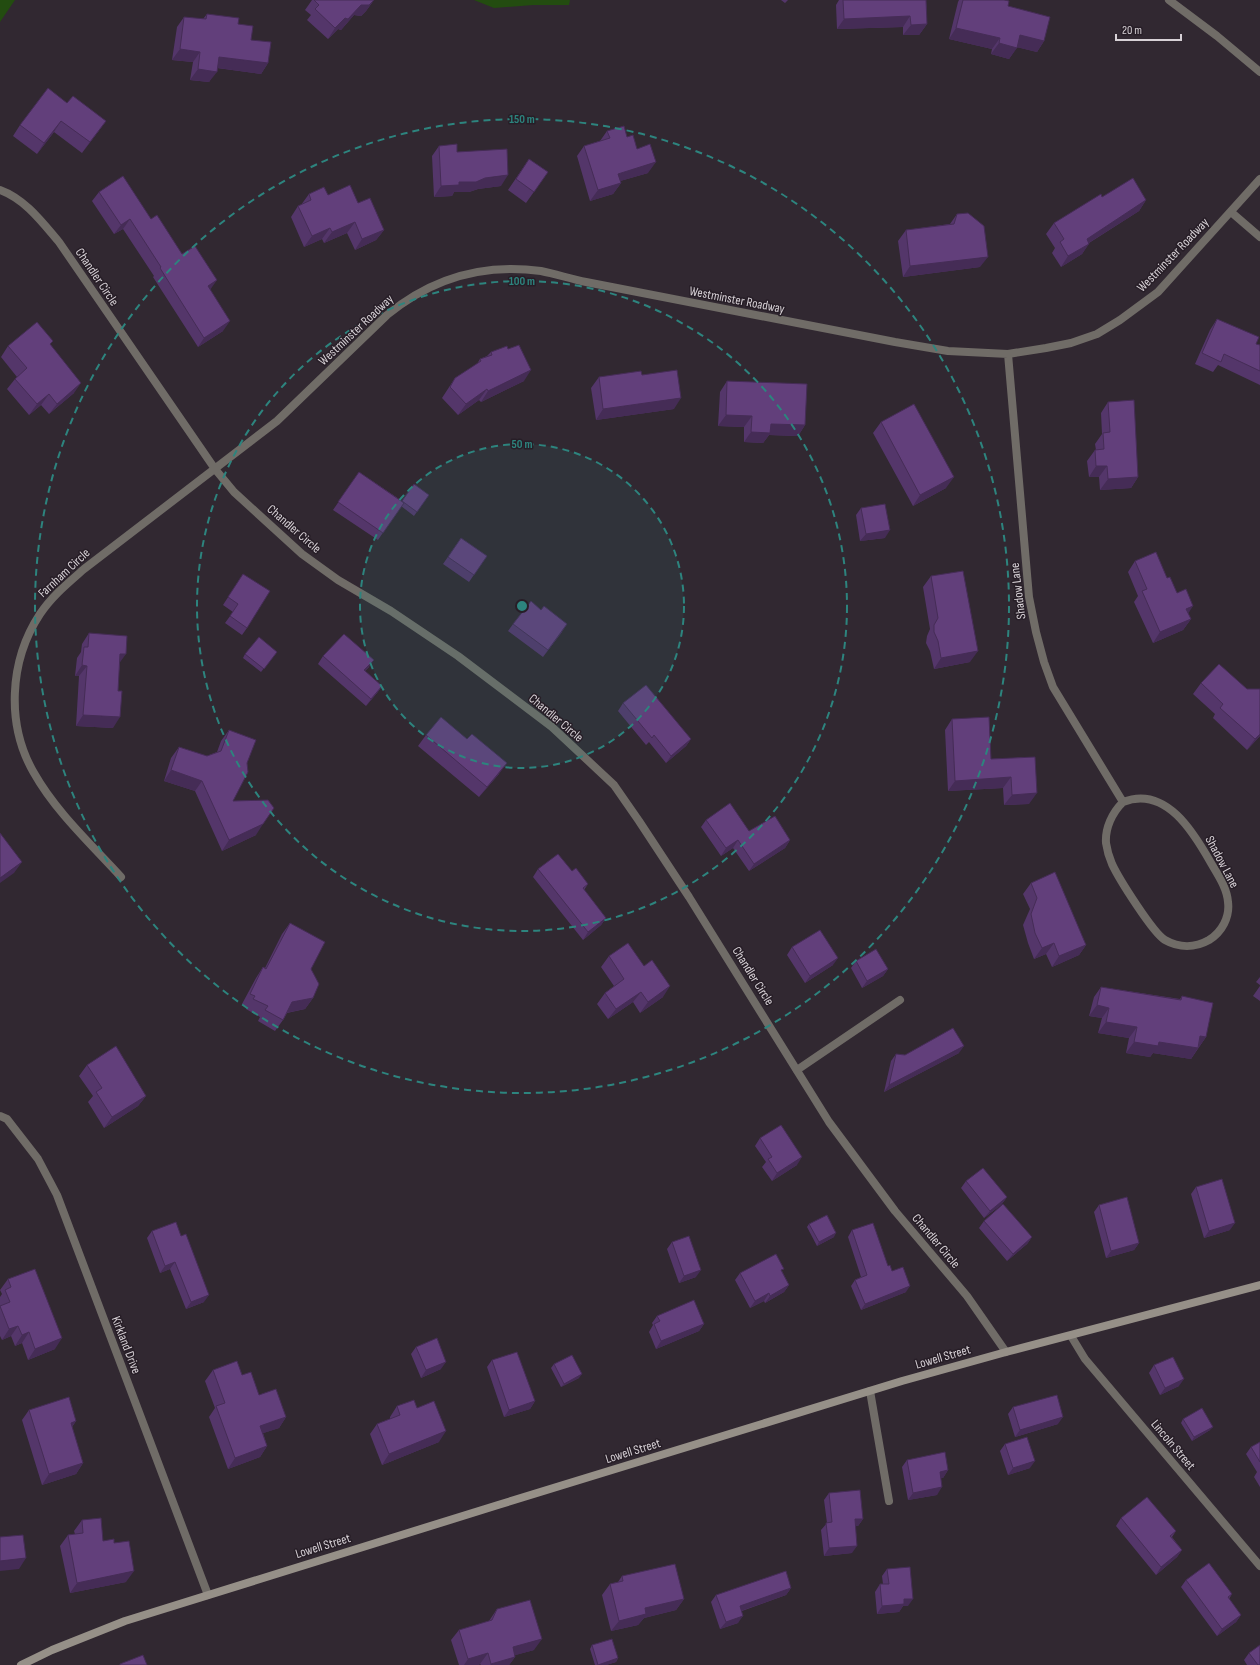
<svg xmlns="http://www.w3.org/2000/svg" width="1260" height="1665" font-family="'Sofia Sans Condensed',sans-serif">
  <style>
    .green { fill: #234c10 }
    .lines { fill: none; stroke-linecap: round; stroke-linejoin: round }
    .service { stroke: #706c67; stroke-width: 8 }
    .minor { stroke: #706c67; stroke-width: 8 }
    .secondary { stroke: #969088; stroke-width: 8 }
    .wall { fill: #54366a }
    .shaded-wall { fill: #452c56 }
    .building { fill: #623f7b; stroke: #452c56 }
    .ring { fill: none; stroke: #2d847e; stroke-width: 2; stroke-dasharray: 7 5 }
    .labels { text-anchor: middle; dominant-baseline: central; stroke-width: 3; stroke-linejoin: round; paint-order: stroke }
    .street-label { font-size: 13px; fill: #d7d1d6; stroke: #271e27 }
    .centre { fill: #2d847e; stroke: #271e27; stroke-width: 2 }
    .ring-label { font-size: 12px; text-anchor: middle; font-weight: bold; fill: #2d847e; stroke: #271e27; stroke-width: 3; stroke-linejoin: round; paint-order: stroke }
  </style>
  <rect width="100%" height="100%" fill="#312831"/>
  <path class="green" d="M0,0H15L0,22Z
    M474,0H570L569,5H533L494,8Z"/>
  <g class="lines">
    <path class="service" d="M797,1070L900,1000
      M870,1391L889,1501"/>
    <path class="minor" d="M1169,0L1217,36L1260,72
      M0,190C25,199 42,222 59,242L215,469L234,492L302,554L338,580L391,611L458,656L552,727L614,785L639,821L689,897L829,1122L895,1211L967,1296L1006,1352
      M1231,212L1260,237
      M1008,354L1029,597L1036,632L1044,662L1053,687L1123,802C1166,785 1194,833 1211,863C1218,875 1227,888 1228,902C1230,917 1222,932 1209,940C1195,948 1179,948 1165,940C1153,933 1119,879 1112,864C1109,857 1107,850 1106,843C1105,828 1112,813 1123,802
      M121,877C91,844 56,812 34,773C6,725 9,661 40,614C52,596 68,583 84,569L277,421L387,315C432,278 483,263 541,271C556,274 571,279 586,282L895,342L948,351L1008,354L1046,348L1071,343L1097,334L1120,320L1158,292L1260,179
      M0,1116L7,1119L38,1159L57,1195L208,1595
      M1071,1336L1085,1359L1260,1566"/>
    <path class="secondary" d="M21,1665L52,1650L125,1621L498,1505L902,1381L1006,1352L1260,1285"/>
  </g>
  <path class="wall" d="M312,0H374L366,11L361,16L354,15L341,30L338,29L328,39L307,20L311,15L305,10Z
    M781,0H788L785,3Z
    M839,0H926L927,24L919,35H903V27L837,29L836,5Z
    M959,0H1004L1008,6L1044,41L1037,52L1017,47L1009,59L991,54L992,49L949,39L958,2Z
    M207,14L238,24L251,40L268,63L261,74L217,68L209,82L190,80L193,62L172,60L177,27L184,17L203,19Z
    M67,103L106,121L82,153L54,132L37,154L13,136L20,125Z
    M607,131L627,137L637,149L648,173L620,181L621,183L613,194L590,201L577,156L584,146L600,141Z
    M439,146L457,152L501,186L478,189L469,192H454L452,196L434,197L432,156Z
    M529,159L548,172L526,203L508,190Z
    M99,192L151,219L182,254L210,290L223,331L198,347L153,277L154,276L123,229L114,234L92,201Z
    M309,194L328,195L358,203L384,230L376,240L355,250L347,233L324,243L322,239L304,247L291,217L298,206L301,205Z
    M1102,197L1146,200L1139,211L1089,243L1082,254L1061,267L1052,253L1055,248L1046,234L1054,223Z
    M957,214L980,267L903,277L898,241L906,230L950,224Z
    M1217,319L1256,344L1260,345V385L1218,365L1213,372L1195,364L1210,330Z
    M50,345L74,393L49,414L41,405L29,415L7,389L15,379L17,377L1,357L8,346Z
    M508,349L524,381L481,402L479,400L458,415L442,398L455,378L477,364L480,359L487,356L491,352Z
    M642,375L674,409L596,420L591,388L599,377Z
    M727,381L805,425L798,436L769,435L763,443L744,442V427L718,426L720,392Z
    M1108,402L1138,477L1131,488L1100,490L1099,477H1089L1087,461L1095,450H1096L1095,444L1102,434L1101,413Z
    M881,422L946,488L913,506L873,433Z
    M359,472L402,501L429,495L414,516L401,506L378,540L333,510Z
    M861,508L885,538L860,541L856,515Z
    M461,538L487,556L469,582L443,564Z
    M1135,561L1167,578L1177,593L1191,619L1183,630L1153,643L1134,602L1138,596L1128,572Z
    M243,574L247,628L242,635L225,623L233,612L223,605Z
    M931,576L970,662L934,669L930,651L926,643L927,636L930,629L923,587Z
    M541,610L562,632L543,657L508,631L513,624Z
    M89,633L120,663L113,728L76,726L79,676H75L77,658L81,652L82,644Z
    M277,652L261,672L243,658L245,654Z
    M323,656L369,667L365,671L382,686L377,693L366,706L318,664Z
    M1201,683L1247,689H1260V736L1247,750L1213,718L1215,714L1193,694Z
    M623,703L691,739L686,746L666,763L649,742L646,745L618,711Z
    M952,719L991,759L1035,757L1029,804L1004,805L1003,788L948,791L945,730Z
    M229,730L233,801L256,835L222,851L195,791L164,781L171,758L179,747L207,756L217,752L221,741Z
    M426,735L467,739L499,774L479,797L418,746Z
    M706,820L749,831L790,840L785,848L749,871L733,848L721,856L701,827Z
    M538,869L572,871L588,884L584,890L606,918L601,925L583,940L533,877Z
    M1031,883L1086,945L1079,955L1052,967L1046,954L1034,959L1028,943L1023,925L1030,909L1023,894Z
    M290,923L311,969L313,998L305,1009L287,1013L283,1020L275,1031L258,1021L260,1017L246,1009L247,1007L242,1004L256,978L263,967L265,968L282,934Z
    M792,947L833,965L805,983L787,955Z
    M609,956L644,966L663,997L640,1013L633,1002L608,1019L597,1004L605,993L614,986L601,967Z
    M856,961L888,969L883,976L862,988L851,968Z
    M1260,977V985L1256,982Z
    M1260,986V1001L1253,996Z
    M1101,987L1180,999L1182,996L1206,1037L1191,1059L1153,1053L1150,1057L1126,1053L1129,1038L1098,1033L1102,1018L1089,1016L1094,997Z
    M959,1053L884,1092L891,1061L896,1054L905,1055Z
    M87,1065L146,1096L138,1106L104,1128L88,1102L93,1096L79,1076Z
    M760,1138L797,1165L772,1181L762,1167L766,1162L755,1146Z
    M966,1181L1007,1197L1001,1205L984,1218L961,1188Z
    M1196,1187L1230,1230L1204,1238L1191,1194Z
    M1099,1205L1139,1243L1134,1250L1106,1258L1094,1212Z
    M984,1221L1032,1237L1027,1244L1007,1261L979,1228Z
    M809,1224L834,1237L817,1246L807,1227Z
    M852,1230L892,1271L906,1292L861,1310L851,1286L855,1280L861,1277L848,1237Z
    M152,1231L204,1302L186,1309L170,1269L160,1273L147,1238Z
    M672,1242L696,1277L679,1283L667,1249Z
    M782,1271L789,1285L784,1292L765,1303L764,1301L750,1308L735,1280L740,1273Z
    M8,1279L55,1349L28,1360L22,1343L15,1346L11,1336L2,1340L0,1336V1297L2,1294L0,1290Z
    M657,1316L704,1324L699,1331L656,1349L649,1332L653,1325L652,1323Z
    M416,1347L441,1369L421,1378L411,1354Z
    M492,1360L535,1401L530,1409L504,1417L487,1367Z
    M554,1364L579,1378L561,1387L551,1368Z
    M1154,1365L1179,1386L1160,1395L1149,1373Z
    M213,1370L242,1375L259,1395L286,1417L279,1428L263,1433L267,1446L260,1457L228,1469L209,1417L215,1408L205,1381Z
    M397,1406L417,1408L439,1442L382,1465L370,1434L377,1424L390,1419V1417Z
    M1013,1407L1058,1424L1015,1437L1008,1414Z
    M29,1410L76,1421L72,1427L83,1463L76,1474L42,1485L22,1420Z
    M1183,1419L1210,1430L1192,1441L1181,1423Z
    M1260,1442V1487L1254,1477L1257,1472L1246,1454L1251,1447Z
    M1005,1444L1030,1468L1008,1475L1000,1451Z
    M907,1460L948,1470L943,1478H941L937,1495L908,1500L902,1467Z
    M829,1493L863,1519L858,1526H855L852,1553L824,1556L821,1530L827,1523L824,1500Z
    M1121,1518L1176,1531L1172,1537L1182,1550L1177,1557L1156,1575L1116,1526Z
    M82,1520L103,1541L114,1543L126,1582L70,1593L60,1546L68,1535L75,1534L74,1531Z
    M887,1569L908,1606H903L899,1612L877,1614L875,1592L880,1584H883L882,1576Z
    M622,1576L684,1599L676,1610L644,1618L638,1625L611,1631L602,1595L610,1584L618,1582Z
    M1186,1580L1232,1594L1229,1599L1241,1615L1236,1622L1217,1636L1181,1587Z
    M791,1588L786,1595L742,1611L738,1623L720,1629L711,1602L716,1595Z
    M497,1609L534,1650L515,1655V1657L509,1665H481L480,1664L478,1665H459L451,1640L459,1630L489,1621Z
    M592,1645L618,1658L616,1662L606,1665H595L590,1649Z
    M1249,1653L1260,1665H1247L1244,1660Z"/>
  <path class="shaded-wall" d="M374,0L366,11L361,16L354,15L341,30L338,29L328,39L335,28L345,18L361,5Z
    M910,16L903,27L837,29L844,19Z
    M927,24L919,35H903L911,25Z
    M956,28L1000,38L992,49L949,39Z
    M1020,35L1044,41L1037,52L1012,46Z
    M999,43L1017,48L1009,59L991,54Z
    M180,49L200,52L193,62L172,60Z
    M219,57L268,63L261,74L211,67Z
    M198,69L217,72L209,82L190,80Z
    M61,121L54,132L37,154L44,143Z
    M106,121L98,132L82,153L90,142Z
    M656,162L648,173L610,184L618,174Z
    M508,175L501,186L478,189L469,192H454L452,196L434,197L441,186L459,182Z
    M621,183L613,194L590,201L598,190Z
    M1146,200L1139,211L1079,249L1087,239Z
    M130,219L123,229L114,234L121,225Z
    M355,222L347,233L324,243L332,232Z
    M330,228L322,239L304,247L312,236Z
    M384,230L376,240L355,250L362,239Z
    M1089,244L1082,254L1061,267L1068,256Z
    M988,257L980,267L903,277L910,266Z
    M217,280L210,290L201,296L208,286Z
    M230,321L223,331L198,347L204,338Z
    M531,370L524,381L481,402L488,391Z
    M81,383L74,393L49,414L57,404Z
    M487,389L479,400L458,415L466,404Z
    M49,394L41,405L29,415L37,404Z
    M681,398L674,409L596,420L603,409Z
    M726,415L752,416L744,427L718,426Z
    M771,424L805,425L798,436L769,435L763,443L744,442L751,432Z
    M1096,466H1107L1099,477H1089Z
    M954,477L946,488L913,506L920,495Z
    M1138,477L1131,488L1100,490L1108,479Z
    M890,530L885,538L860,541L866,534Z
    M1193,606L1186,617V609Z
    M1191,619L1183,630L1153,643L1160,632Z
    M567,624L562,632L543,657L548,650Z
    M978,651L970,662L934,669L941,658Z
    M120,654H126L118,665Z
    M374,660L369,667L359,677L364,670Z
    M82,665L87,666L79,676H75Z
    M382,686L377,693L366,706L371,699Z
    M83,715L120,717L113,728L76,726Z
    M1260,734V736L1247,750L1255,739Z
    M691,739L686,746L666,763L671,756Z
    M507,763L499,774L479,797L487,787Z
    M171,770L202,781L195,791L164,781Z
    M1011,777L1003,788L948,791L955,781Z
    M1037,793L1029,804L1004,805L1012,795Z
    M263,824L256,835L222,851L229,840Z
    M738,840L733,848L721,856L726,848Z
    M790,840L785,848L749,871L754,864Z
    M22,862L14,873L0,883V878Z
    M606,918L601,925L583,940L588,932Z
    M1054,943L1046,954L1034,959L1042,948Z
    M1086,945L1079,955L1052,967L1059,956Z
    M838,958L833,965L805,983L810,976Z
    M888,969L883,976L862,988L867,981Z
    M670,986L663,997L640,1013L648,1002Z
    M641,992L633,1002L608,1019L616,1009Z
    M313,998L305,1009L285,1013L292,1002Z
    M1097,1005L1109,1008L1102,1018L1089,1016Z
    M1106,1022L1137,1027L1129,1038L1098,1033Z
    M1200,1036L1206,1037L1199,1047Z
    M1134,1042H1159L1198,1048L1191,1059L1153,1053L1150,1057L1126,1053Z
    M964,1046L959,1053L884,1092L889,1085Z
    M146,1096L138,1106L104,1128L112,1117Z
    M802,1157L797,1165L772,1181L777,1173Z
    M1007,1197L1001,1205L984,1218L990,1211Z
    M1235,1223L1230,1230L1204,1238L1209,1231Z
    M836,1233L834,1237L817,1246L819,1242Z
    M1032,1237L1027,1244L1007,1261L1013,1254Z
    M1139,1243L1134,1250L1106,1258L1111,1251Z
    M175,1262L170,1269L160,1273L165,1266Z
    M701,1270L696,1277L679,1283L684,1276Z
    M789,1285L784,1292L765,1303L770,1296Z
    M910,1286L906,1292L861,1310L865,1304Z
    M769,1293L764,1301L750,1308L755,1301Z
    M209,1295L204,1302L186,1309L191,1302Z
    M704,1324L699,1331L656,1349L661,1341Z
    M18,1326L11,1336L2,1340L9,1329Z
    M29,1332L22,1343L15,1346L22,1335Z
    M62,1338L55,1349L28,1360L35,1349Z
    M446,1362L441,1369L421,1378L426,1370Z
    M582,1374L579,1378L561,1387L564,1384Z
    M1184,1379L1179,1386L1160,1395L1165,1388Z
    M535,1401L530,1409L504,1417L509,1410Z
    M286,1417L279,1428L252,1437L260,1426Z
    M1063,1417L1058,1424L1015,1437L1020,1430Z
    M76,1421L68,1432L71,1423Z
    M1213,1427L1210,1430L1192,1441L1194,1437Z
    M446,1431L439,1442L382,1465L389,1454Z
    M267,1446L260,1457L228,1469L235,1458Z
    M1035,1461L1030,1468L1008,1475L1013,1468Z
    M83,1463L76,1474L42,1485L49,1474Z
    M948,1470L943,1478L935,1479L940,1472Z
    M942,1487L937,1495L908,1500L913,1493Z
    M855,1519H863L858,1526L849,1527Z
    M857,1546L852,1553L824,1556L829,1548Z
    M1182,1550L1177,1557L1156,1575L1161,1567Z
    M26,1558L19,1569L0,1571V1561Z
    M134,1571L126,1582L70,1593L77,1583Z
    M791,1588L786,1595L735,1613L740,1606Z
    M684,1599L676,1610L644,1618L638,1625L611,1631L619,1621L645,1608Z
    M904,1599H913L908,1606H903L899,1612L877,1614L882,1606Z
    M1241,1615L1236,1622L1217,1636L1222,1629Z
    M743,1616L738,1623L720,1629L726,1622Z
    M542,1639L534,1650L505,1658L513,1647Z
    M488,1653L480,1664L478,1665H464L468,1659Z
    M515,1657L509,1665H490L491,1664Z
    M618,1658L616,1662L606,1665H598Z"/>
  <path class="building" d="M314,0H374L369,5H361L348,19L345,18L335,28L315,9L319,5Z
    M843,0H926L927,24L911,25L910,16L844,19Z
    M963,0H1004L1009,1L1008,6L1050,17L1044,41L1020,35L1017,48L999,43L1000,38L956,28Z
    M207,14L239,18L238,24L253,26L251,40L271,42L268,63L219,57L217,72L198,69L200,52L180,49L184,17L206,19Z
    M48,88L67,103L73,96L106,121L90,142L61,121L44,143L20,125Z
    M624,126L627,137L633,135L637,149L650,144L656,162L618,174L621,183L598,190L584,146L610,138L607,131Z
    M457,144V152L507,149L508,175L485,178L476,182H459V185L441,186L439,146Z
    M529,159L548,172L534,192L516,179Z
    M123,176L151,219L157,215L182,254L195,246L217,280L208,286L230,321L204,338L160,268L161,267L130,219L121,225L99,192Z
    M1133,178L1146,200L1087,239L1089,244L1068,256L1060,242L1064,239L1054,223L1101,194L1102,197Z
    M350,185L358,203L370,198L384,230L362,239L355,222L332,232L330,228L312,236L298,206L311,200L309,194L324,187L328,195Z
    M968,213L984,226L988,257L910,266L906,230L954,224L957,214Z
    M1217,319L1259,337L1256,344L1260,345V371L1224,354L1221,362L1202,353Z
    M37,322L53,341L50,344L81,383L57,404L49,394L37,404L15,379L27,368L8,346Z
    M519,345L531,370L488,391L487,389L466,404L450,387L455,378L481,361L480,359L492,355L491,352L507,346L508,349Z
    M677,370L681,398L603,409L599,377L641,371L642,375Z
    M727,381L807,384L805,425L771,424L770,433L751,432L752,416L726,415Z
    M1134,400L1138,477L1108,479L1107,466H1096L1095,450L1104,449L1103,433L1110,432L1108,402Z
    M914,404L954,477L920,495L881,422Z
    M359,472L404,503L383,533L338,502Z
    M414,484L429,495L417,512L402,501Z
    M885,504L890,530L866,534L861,508Z
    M461,538L487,556L474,575L448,557Z
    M1156,552L1167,578L1170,577L1177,593L1186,589L1193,606L1186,609L1191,619L1160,632L1142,591L1147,589L1135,561Z
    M963,571L978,651L941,658L938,641L934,632V625L938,618L931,576Z
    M243,574L270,591L247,628L230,616L238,604L228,597Z
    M531,601L541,610L544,606L567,624L548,650L513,624Z
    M89,633L127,636L126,654H120L118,691H122L120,717L83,715L87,666L82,665L84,647H88Z
    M344,634L374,660L364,670L382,686L371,699L323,656Z
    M259,637L277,652L264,669L245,654Z
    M1219,664L1247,689H1260V734L1255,739L1220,708L1223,704L1201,683Z
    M646,685L691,739L671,756L654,735L652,738L623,703Z
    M441,717L467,739L472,734L507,763L487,787L426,735Z
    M989,717L991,759L1035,757L1037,793L1012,795L1011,777L955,781L952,719Z
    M229,730L256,740L247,763L248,772L233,801L268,800L274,808L263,824L229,840L202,781L171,770L179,747L207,756L221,751Z
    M730,803L749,831L775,816L790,840L754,864L738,840L726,848L706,820Z
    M0,833L22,862L0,878Z
    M558,854L572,871L576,868L588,884L583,888L606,918L588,932L538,869Z
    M1055,872L1086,945L1059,956L1054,943L1042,948L1035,933L1031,914L1037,898L1031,883Z
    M290,923L325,942L311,969L319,984L313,998L292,1002L283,1020L265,1010L268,1006L253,999L255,996L250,994L263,967L266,969Z
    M820,930L838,958L810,976L792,947Z
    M628,943L644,966L652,960L670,986L648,1002L641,992L616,1009L605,993L624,979L609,956Z
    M876,949L888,969L867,981L856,961Z
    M1101,987L1181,1000L1182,996L1213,1003L1206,1037L1200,1036L1198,1048L1159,1042L1158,1046L1134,1042L1137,1027L1106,1022L1109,1008L1097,1005Z
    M953,1028L964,1046L889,1085L896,1054L905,1055Z
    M116,1046L146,1096L112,1117L96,1092L102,1088L87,1065Z
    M781,1125L802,1157L777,1173L768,1159L772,1157L760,1138Z
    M983,1168L1007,1197L990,1211L966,1181Z
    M1222,1179L1235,1223L1209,1231L1196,1187Z
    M1127,1197L1139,1243L1111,1251L1099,1205Z
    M1003,1204L1032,1237L1013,1254L984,1221Z
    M827,1215L836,1233L819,1242L809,1224Z
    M176,1222L181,1236L186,1234L209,1295L191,1302L175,1262L165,1266L152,1231Z
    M873,1223L888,1266L890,1265L892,1271L903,1267L910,1286L865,1304L855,1280L867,1275L852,1230Z
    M689,1236L701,1270L684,1276L672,1242Z
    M776,1254L784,1269L781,1270L789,1285L770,1296L769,1293L755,1301L740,1273Z
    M35,1269L62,1338L35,1349L29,1332L22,1335L18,1326L9,1329L0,1306L10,1302L5,1290L11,1287L8,1279Z
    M694,1300L704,1324L661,1341L654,1324L660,1321L657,1316Z
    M437,1338L446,1362L426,1370L416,1347Z
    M517,1352L535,1401L509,1410L492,1360Z
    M572,1355L582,1374L564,1384L554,1364Z
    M1173,1357L1184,1379L1165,1388L1154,1365Z
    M237,1361L242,1375L251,1372L259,1395L276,1389L286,1417L260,1426L267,1446L235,1458L216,1406L225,1403L213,1370Z
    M1057,1395L1063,1417L1020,1430L1013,1407Z
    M69,1397L76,1421L71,1423L83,1463L49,1474L29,1410Z
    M414,1400L417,1408L434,1401L446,1431L389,1454L377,1424L400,1415L397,1406Z
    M1202,1408L1213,1427L1194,1437L1183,1419Z
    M1027,1437L1035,1461L1013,1468L1005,1444Z
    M1260,1442V1462L1251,1447Z
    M945,1452L948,1470L940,1472L942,1487L913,1493L907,1460Z
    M860,1490L863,1519H855L857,1546L829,1548L826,1523L832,1522L829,1493Z
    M1147,1497L1176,1531L1170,1536L1182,1550L1161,1567L1121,1518Z
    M101,1518L103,1541L114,1539V1543L129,1541L134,1571L77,1583L68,1535L83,1533L82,1520Z
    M23,1535L26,1558L0,1561V1537Z
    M1209,1563L1232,1594L1228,1597L1241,1615L1222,1629L1186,1580Z
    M675,1564L684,1599L645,1608L646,1614L619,1621L610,1584L623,1581L622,1576Z
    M910,1567L913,1599H904V1604L882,1606L880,1584H889L887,1569Z
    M786,1571L791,1588L740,1606L743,1616L726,1622L716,1595Z
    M530,1600L542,1639L513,1647L515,1657L491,1664L488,1653L468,1659L459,1630L492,1620L497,1609Z
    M612,1639L618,1658L598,1665L592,1645Z
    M1260,1645V1665H1258L1249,1653Z
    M143,1655L147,1665H120V1664Z"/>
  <circle cx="522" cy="606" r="162" fill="#2d847e" fill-opacity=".12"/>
  <g class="ring">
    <circle cx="522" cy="606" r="162"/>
    <circle cx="522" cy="606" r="325"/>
    <circle cx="522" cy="606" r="487"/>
  </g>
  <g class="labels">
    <g class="street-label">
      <text transform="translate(1173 255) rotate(-46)">Westminster Roadway</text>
      <text transform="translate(97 277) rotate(56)">Chandler Circle</text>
      <text transform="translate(737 300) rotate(11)">Westminster Roadway</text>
      <text transform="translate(356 330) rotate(-43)">Westminster Roadway</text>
      <text transform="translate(294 529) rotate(41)">Chandler Circle</text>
      <text transform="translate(64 573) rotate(-43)">Farnham Circle</text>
      <text transform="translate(1018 591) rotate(-97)">Shadow Lane</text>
      <text transform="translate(556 718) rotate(40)">Chandler Circle</text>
      <text transform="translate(1222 862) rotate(62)">Shadow Lane</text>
      <text transform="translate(753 976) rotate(58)">Chandler Circle</text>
      <text transform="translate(936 1241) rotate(50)">Chandler Circle</text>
      <text transform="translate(126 1345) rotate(69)">Kirkland Drive</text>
      <text transform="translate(943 1357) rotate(-16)">Lowell Street</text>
      <text transform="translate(1173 1445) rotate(50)">Lincoln Street</text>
      <text transform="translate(633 1451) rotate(-17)">Lowell Street</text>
      <text transform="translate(323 1546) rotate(-17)">Lowell Street</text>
    </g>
  </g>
  <circle cx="522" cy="606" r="6" class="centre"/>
  <g class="ring-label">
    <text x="522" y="123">150 m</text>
    <text x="522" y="285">100 m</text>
    <text x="522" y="448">50 m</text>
  </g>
  <path d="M1116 34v6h65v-6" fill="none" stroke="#d7d1d6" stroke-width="2"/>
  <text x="1122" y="34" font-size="12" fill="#d7d1d6" stroke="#271e27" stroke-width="3" paint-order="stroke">20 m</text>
</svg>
